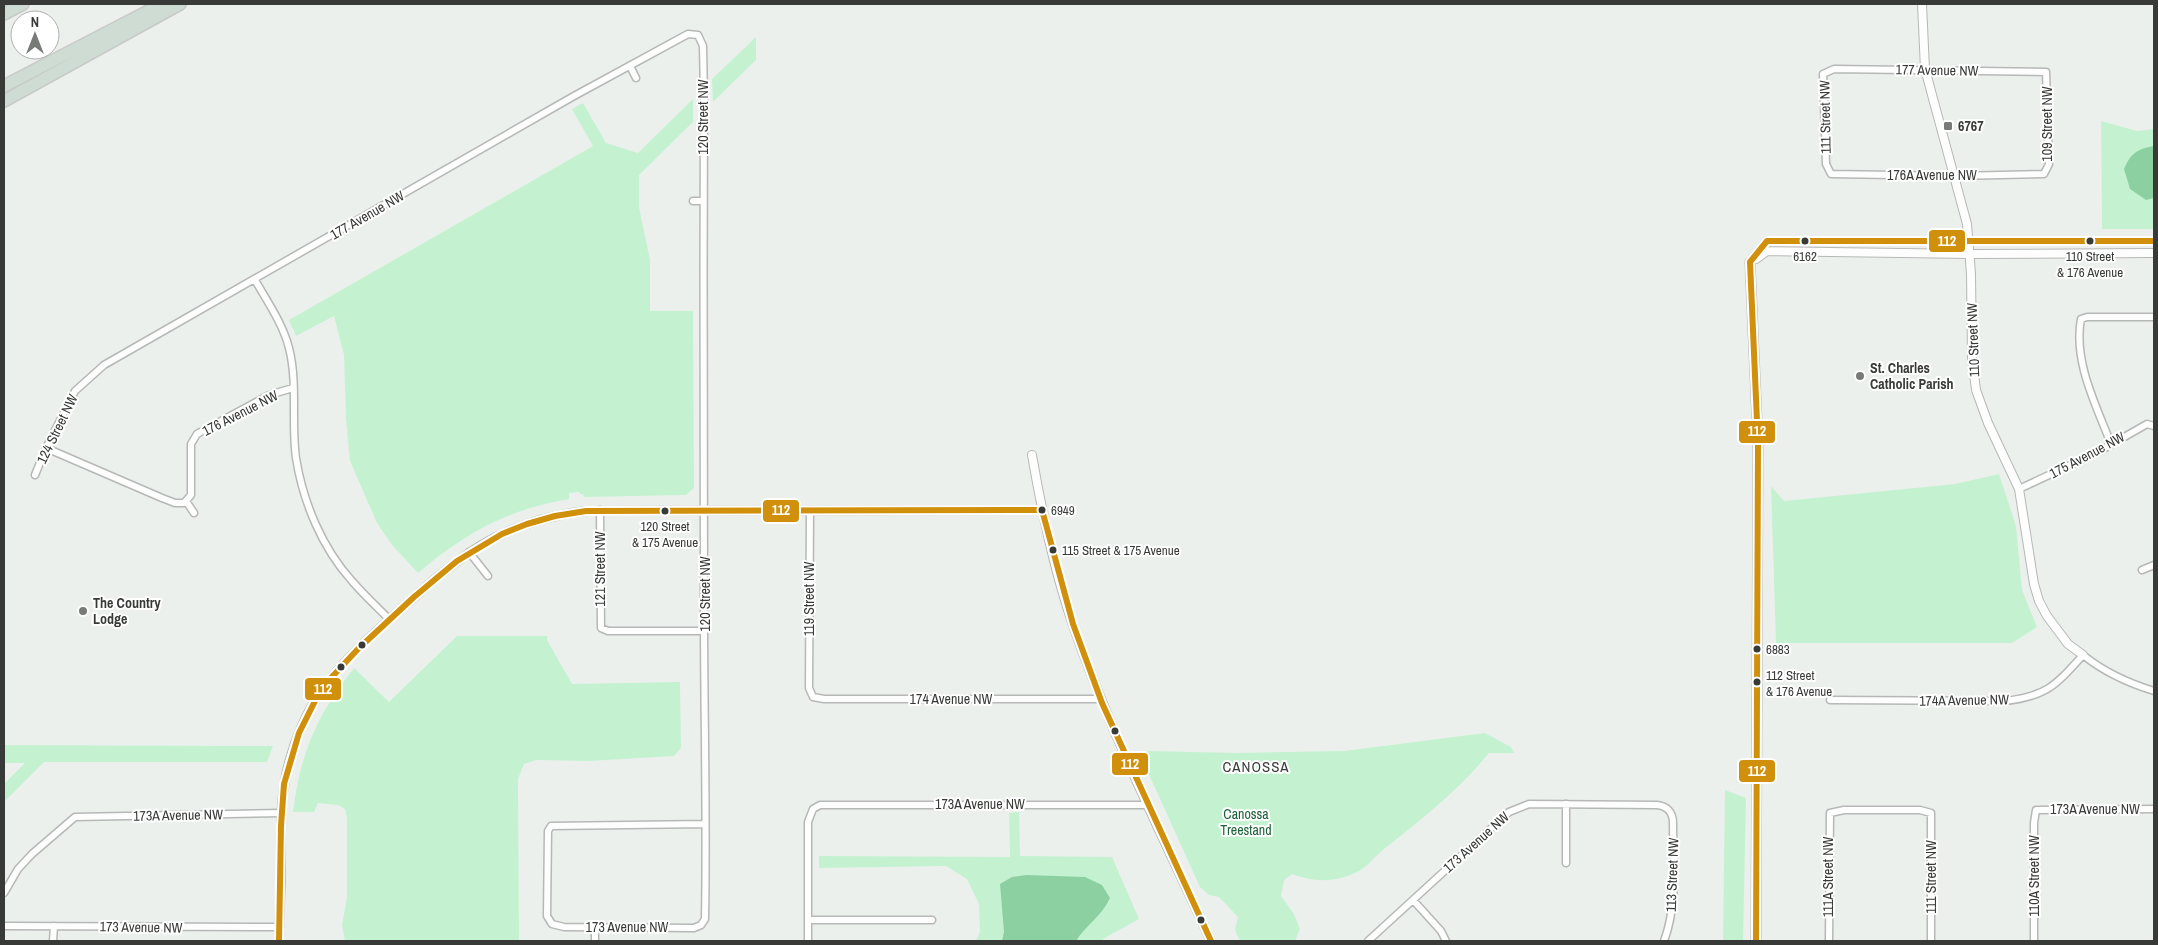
<svg xmlns="http://www.w3.org/2000/svg" width="2158" height="945" font-family="'Archivo Narrow',sans-serif">
  <style>
    .green { fill: #c4f2d1 }
    .water { fill: #8cd0a2 }
    .lines { fill: none; stroke-linecap: round; stroke-linejoin: round }
    .minor-casing { stroke: #b6b8b7; stroke-width: 9 }
    .tertiary-casing { stroke: #b6b8b7; stroke-width: 10 }
    .secondary-casing { stroke: #b6b8b7; stroke-width: 11 }
    .motorway-casing { stroke: #c8cac9; stroke-width: 14 }
    .minor { stroke: #fcfdfc; stroke-width: 6 }
    .tertiary { stroke: #fcfdfc; stroke-width: 8 }
    .secondary { stroke: #eff3f0; stroke-width: 9 }
    .motorway { stroke: #cfdcd4; stroke-width: 11 }
    .bus-1-casing { stroke: #fff; stroke-width: 10 }
    .bus-1 { stroke: #d1900b; stroke-width: 6 }
    .poi-dot { fill: #777a77; stroke: #fff; stroke-width: 2 }
    .bus-dot { fill: #383a38; stroke: #fff; stroke-width: 2 }
    .labels { text-anchor: middle; dominant-baseline: central; stroke-width: 4; stroke-linejoin: round; paint-order: stroke }
    .bus-label { font-size: 13px; fill: #383a38; stroke: #fff; text-anchor: start }
    .street-label { font-size: 14px; fill: #383a38; stroke: #fff }
    .poi-label { font-size: 14px; font-weight: bold; fill: #383a38; stroke: #fff; text-anchor: start }
    .park-label { font-size: 14px; fill: #1e6138; stroke: #fff }
    .neighbourhood-label { font-size: 15px; letter-spacing: 1px; fill: #3a3e3b; stroke: #fff }
    .line-badge { stroke: #fff; stroke-width: 2 }
    .badge-label { font-size: 14px; text-anchor: middle; font-weight: bold; fill: #fff }
  </style>
  <rect width="100%" height="100%" fill="#ecf0ed"/>
  <path class="green" d="M756,37V60L713,102L712,79Z
    M693,99V122L639,175V207L650,260V311H693L694,488L686,495L584,497L583,494H580L579,492L569,493V499C508,509 464,534 418,573L392,545L377,523L350,461L346,419L344,355L334,316L296,336L289,320L593,146L572,109L583,103L606,143L638,153Z
    M2101,121L2137,131L2154,129V229H2102Z
    M1999,474L2016,526L2022,590L2037,627L2012,643H1776L1771,486L1784,501L1955,484Z
    M457,636H547V640L572,684L680,682L681,748L674,756L589,761L536,760L524,764L518,779L519,941H345L342,925L347,897V819L345,809L338,805L318,803L314,812H293C300,754 317,714 354,668L389,702Z
    M1485,733L1511,747L1514,753H1489C1458,791 1422,819 1384,849C1375,856 1366,869 1355,873C1333,883 1314,882 1292,874L1284,880L1281,896L1294,914L1300,929L1295,941H1240L1235,930L1238,917L1219,897L1209,895L1200,887L1142,759L1148,751L1235,753L1344,751Z
    M4,745L273,746L267,762H44L4,802V784L25,763H4Z
    M1725,790L1746,798L1743,941H1723Z
    M1019,812L1020,856L1112,857L1139,919L1103,939V941H976L980,932L979,904L967,879L946,866L819,868V856L1010,857L1009,813Z"/>
  <path class="water" d="M2154,146V198L2146,200L2130,189L2124,169C2131,153 2137,149 2154,146Z
    M1026,875L1085,877L1102,885L1110,898C1102,916 1086,925 1076,941H1002L1004,932L1000,884L1012,877Z"/>
  <g class="lines">
    <defs>
      <path id="minor" d="M630,66L636,78
        M1834,69L2046,72L2049,164L2044,174L1956,176L1831,174L1826,164L1823,74Z
        M693,201H703
        M255,280C267,301 283,324 289,348C298,383 291,422 296,458C303,502 322,548 352,581C364,595 377,607 389,619
        M2111,444C2096,405 2073,361 2081,319L2087,317H2154
        M46,448L162,498L175,503H184L191,495V444L197,434L269,395L293,388
        M35,475L46,448L75,391L104,365L574,96L688,34L698,35L703,46L704,98C703,270 704,442 704,614C704,716 707,817 705,919L701,925L694,928L564,927L552,924L547,916L548,831L551,826L705,824
        M2019,489L2098,452L2147,424L2154,426
        M186,501L194,513
        M600,510L601,628L608,631H704
        M810,510L809,688L813,697L824,699H1100
        M469,552L488,576
        M2142,570L2154,565
        M1830,700L2005,701C2047,696 2055,686 2083,655C2104,672 2128,683 2154,691
        M1566,804V863
        M4,893L18,869L32,854L75,817L281,813
        M1413,900L1441,931L1446,941
        M809,920H932
        M4,926L279,927
        M53,941L54,926
        M595,941V927
        M808,941V822L813,809L820,805H1148
        M1368,941L1509,812L1529,804L1657,805C1667,806 1673,812 1673,823C1673,862 1678,904 1664,941
        M1829,941L1830,813L1844,810H1920L1931,813V941
        M2034,941V823L2036,810L2154,809"/>
      <path id="tertiary" d="M1922,4L1925,69L1967,224L1971,274L1972,358L1976,390L1988,423L2019,489L2034,584L2039,601L2047,616L2068,644L2083,655
        M1756,259L1767,251L1971,254L2154,253
        M1750,262L1767,241H2154
        M1032,455C1042,513 1054,570 1073,625C1111,734 1163,837 1211,941
        M279,941C279,917 281,893 281,869C281,831 279,793 291,756C310,691 343,662 391,618C455,560 497,521 586,511L1042,510"/>
      <path id="secondary" d="M1750,262L1758,444L1756,941"/>
      <path id="motorway" d="M4,14L23,4
        M4,86L162,4
        M4,101L180,4"/>
    </defs>
    <use href="#minor" class="minor-casing"/>
    <use href="#tertiary" class="tertiary-casing"/>
    <use href="#secondary" class="secondary-casing"/>
    <use href="#motorway" class="motorway-casing"/>
    <use href="#minor" class="minor"/>
    <use href="#tertiary" class="tertiary"/>
    <use href="#secondary" class="secondary"/>
    <use href="#motorway" class="motorway"/>
    <defs>
      <path id="bus-1" d="M1750,262L1758,444L1756,941
        M1750,262L1767,241H2154
        M1042,510L1073,624L1102,703L1211,941
        M279,941L281,826L284,784L299,733L318,695L330,679L358,649L414,597L457,561L502,534L527,524L555,516L586,511L1042,510"/>
    </defs>
    <use href="#bus-1" class="bus-1-casing"/>
    <use href="#bus-1" class="bus-1"/>
  </g>
  <g class="poi-dot">
    <rect x="1943" y="121" width="10" height="10" rx="2.5"/>
    <circle cx="1860" cy="376" r="5"/>
    <circle cx="83" cy="611" r="5"/>
  </g>
  <g class="bus-dot">
    <circle cx="1805" cy="241" r="4.5"/>
    <circle cx="2090" cy="241" r="4.5"/>
    <circle cx="1042" cy="510" r="4.5"/>
    <circle cx="665" cy="511" r="4.5"/>
    <circle cx="1053" cy="550" r="4.5"/>
    <circle cx="362" cy="645" r="4.5"/>
    <circle cx="1757" cy="649" r="4.5"/>
    <circle cx="341" cy="667" r="4.5"/>
    <circle cx="1757" cy="682" r="4.5"/>
    <circle cx="1115" cy="731" r="4.5"/>
    <circle cx="1201" cy="920" r="4.5"/>
  </g>
  <g class="labels">
    <g class="bus-label">
      <text x="1805" y="256" text-anchor="middle">6162</text>
      <text x="2090" y="256" text-anchor="middle">110 Street<tspan x="2090" dy="16">&amp; 176 Avenue</tspan></text>
      <text x="1051" y="510">6949</text>
      <text x="665" y="526" text-anchor="middle">120 Street<tspan x="665" dy="16">&amp; 175 Avenue</tspan></text>
      <text x="1062" y="550">115 Street &amp; 175 Avenue</text>
      <text x="1766" y="649">6883</text>
      <text x="1766" y="675">112 Street<tspan x="1766" dy="16">&amp; 176 Avenue</tspan></text>
    </g>
    <g class="street-label">
      <text transform="translate(1937 70) rotate(1)">177 Avenue NW</text>
      <text transform="translate(703 117) rotate(-90)">120 Street NW</text>
      <text transform="translate(1825 117) rotate(-91)">111 Street NW</text>
      <text transform="translate(2047 124) rotate(-90)">109 Street NW</text>
      <text x="1932" y="175">176A Avenue NW</text>
      <text transform="translate(367 215) rotate(-30)">177 Avenue NW</text>
      <text transform="translate(1973 340) rotate(-92)">110 Street NW</text>
      <text transform="translate(240 413) rotate(-27)">176 Avenue NW</text>
      <text transform="translate(57 429) rotate(-64)">124 Street NW</text>
      <text transform="translate(2087 455) rotate(-28)">175 Avenue NW</text>
      <text transform="translate(600 569) rotate(-90)">121 Street NW</text>
      <text transform="translate(705 594) rotate(-90)">120 Street NW</text>
      <text transform="translate(809 599) rotate(-90)">119 Street NW</text>
      <text x="951" y="699">174 Avenue NW</text>
      <text transform="translate(1964 700) rotate(-1)">174A Avenue NW</text>
      <text x="980" y="804">173A Avenue NW</text>
      <text x="2095" y="809">173A Avenue NW</text>
      <text transform="translate(178 815) rotate(-1)">173A Avenue NW</text>
      <text transform="translate(1476 842) rotate(-42)">173 Avenue NW</text>
      <text transform="translate(1672 875) rotate(-88)">113 Street NW</text>
      <text transform="translate(2034 876) rotate(-90)">110A Street NW</text>
      <text transform="translate(1828 877) rotate(-90)">111A Street NW</text>
      <text transform="translate(1931 877) rotate(-90)">111 Street NW</text>
      <text transform="translate(141 927) rotate(1)">173 Avenue NW</text>
      <text x="627" y="927">173 Avenue NW</text>
    </g>
    <g class="poi-label">
      <text x="1958" y="126">6767</text>
      <text x="1870" y="368">St. Charles<tspan x="1870" dy="16">Catholic Parish</tspan></text>
      <text x="93" y="603">The Country<tspan x="93" dy="16">Lodge</tspan></text>
    </g>
    <g class="park-label">
      <text x="1246" y="814">Canossa<tspan x="1246" dy="16">Treestand</tspan></text>
    </g>
    <g class="neighbourhood-label">
      <text x="1256" y="766">CANOSSA</text>
    </g>
  </g>
  <g class="line-badge">
    <rect x="1928" y="229" width="38" height="24" rx="5" fill="#d1900b"/>
    <rect x="1738" y="420" width="38" height="24" rx="5" fill="#d1900b"/>
    <rect x="762" y="499" width="38" height="24" rx="5" fill="#d1900b"/>
    <rect x="304" y="677" width="38" height="24" rx="5" fill="#d1900b"/>
    <rect x="1111" y="752" width="38" height="24" rx="5" fill="#d1900b"/>
    <rect x="1738" y="759" width="38" height="24" rx="5" fill="#d1900b"/>
  </g>
  <g class="badge-label">
    <text x="1947" y="246">112</text>
    <text x="1757" y="436">112</text>
    <text x="781" y="515">112</text>
    <text x="323" y="694">112</text>
    <text x="1130" y="769">112</text>
    <text x="1757" y="776">112</text>
  </g>
  <rect width="2158" height="945" fill="none" stroke="#383a38" stroke-width="10"/>
  <g transform="translate(35 35)"><circle r="24" fill="#ffffff" stroke="#afb0af"/>
  <path d="M0-4L9 19L0 12L-9 19Z" fill="#777a77"/>
  <text y="-8" font-size="14" font-weight="bold" text-anchor="middle" fill="#383a38">N</text>
  </g>
</svg>
